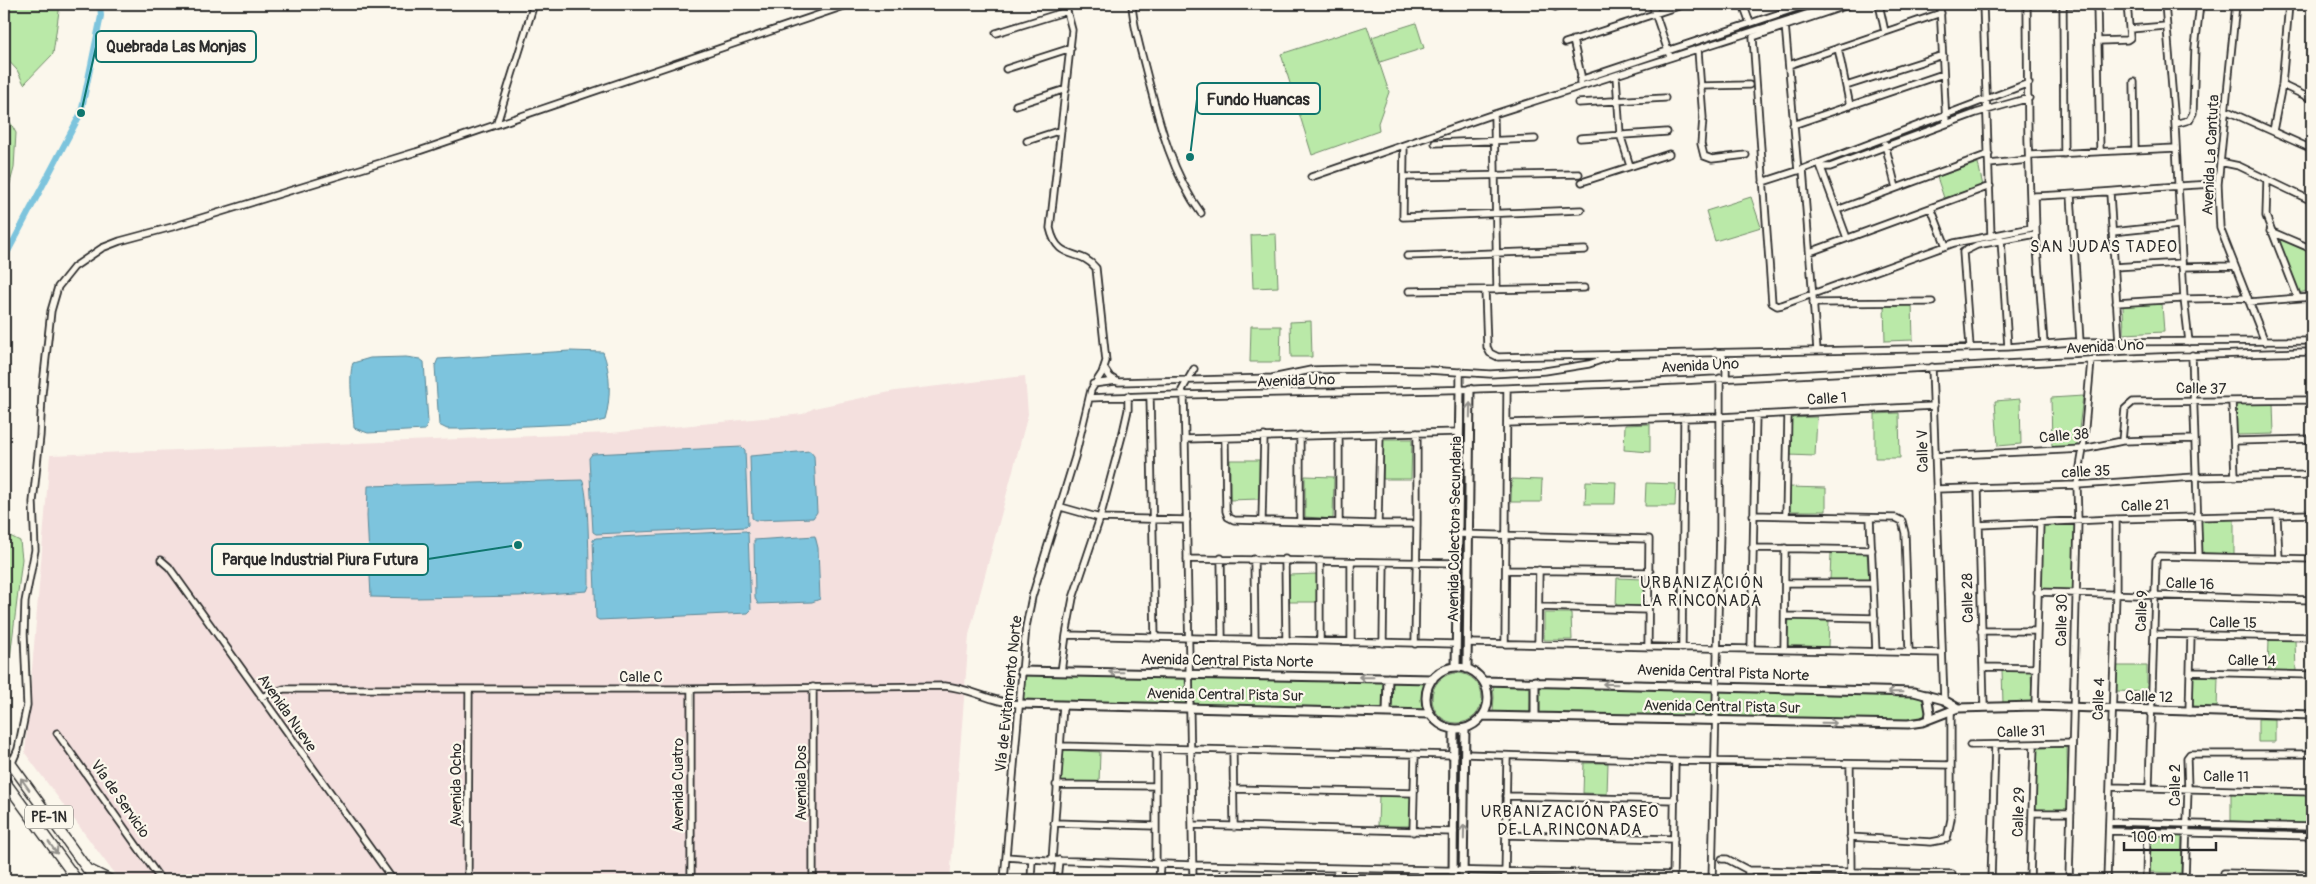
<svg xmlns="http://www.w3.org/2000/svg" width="2316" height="884" font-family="Pangolin,sans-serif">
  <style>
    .built { fill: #f4e0de }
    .green { fill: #bae9a8; stroke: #728a6a }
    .water { fill: #7dc4dd; stroke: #5c8796 }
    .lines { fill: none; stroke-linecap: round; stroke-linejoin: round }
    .canal { stroke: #7dc4dd; stroke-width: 6 }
    .minor-casing { stroke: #2b2b2b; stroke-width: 9 }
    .tertiary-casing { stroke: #2b2b2b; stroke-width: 11 }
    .trunk-casing { stroke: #2b2b2b; stroke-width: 12 }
    .minor { stroke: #fbf7ec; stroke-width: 5.5 }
    .tertiary { stroke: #fbf7ec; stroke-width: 7 }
    .trunk { stroke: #fbf7ec; stroke-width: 9 }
    .oneway { stroke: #93918c }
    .labels { text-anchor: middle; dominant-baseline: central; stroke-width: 4.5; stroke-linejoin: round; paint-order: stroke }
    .shield { fill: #fbf7ec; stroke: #696865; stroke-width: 1 }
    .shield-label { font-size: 14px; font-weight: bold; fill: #2b2b2b }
    .street-label { font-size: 15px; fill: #2b2b2b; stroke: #fbf7ec }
    .neighbourhood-label { font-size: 16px; letter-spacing: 1px; fill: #2b2b2b; stroke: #fbf7ec }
    .leader { fill: none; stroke: #0f766e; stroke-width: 2 }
    .callout-dot { fill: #0f766e; stroke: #fbf7ec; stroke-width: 2 }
    .callout { fill: #fbf7ec; stroke: #0f766e; stroke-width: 2 }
    .callout-label { font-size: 16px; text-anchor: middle; font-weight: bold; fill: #2b2b2b }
  </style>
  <rect width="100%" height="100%" fill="#fbf7ec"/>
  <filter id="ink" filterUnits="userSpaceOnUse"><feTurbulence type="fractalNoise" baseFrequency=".02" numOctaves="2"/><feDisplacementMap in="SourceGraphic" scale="10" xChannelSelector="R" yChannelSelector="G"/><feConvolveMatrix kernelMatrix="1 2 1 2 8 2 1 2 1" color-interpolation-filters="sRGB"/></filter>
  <g filter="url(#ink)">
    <path class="built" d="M1025,376L1028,414L969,635L950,880H119L25,753L50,455L611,433L803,414L814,408L895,391Z"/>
    <path class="green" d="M4,4H60L53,54L24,84L17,70L4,56Z
      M1416,23L1424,48L1380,62L1372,37Z
      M1367,26L1389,92L1378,123L1379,131L1312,155L1281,54Z
      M4,111L16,133L14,168L4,206Z
      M1978,163L1983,186L1944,198L1937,177Z
      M1751,197L1761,227L1715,241L1706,211Z
      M1276,234L1278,287L1253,288L1251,235Z
      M2279,237L2305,250L2312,257L2311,290L2299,293L2278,241Z
      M1912,304L1913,340L1885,341L1884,305Z
      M2162,304L2164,332L2124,334L2123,306Z
      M1311,321L1312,357H1291L1290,322Z
      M1251,326H1281L1280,362H1250Z
      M2083,396L2077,446L2052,447L2051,398Z
      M1464,398H1467L1465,525H1462Z
      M2020,399L2021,444L1998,446L1995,401Z
      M2273,403L2274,434L2237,435L2234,433L2235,404Z
      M1899,413L1900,458H1875V414Z
      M1817,417L1815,456L1788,455L1789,418Z
      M1650,424V452L1624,450L1625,425Z
      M1383,439H1412L1411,479H1383Z
      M1230,460H1259V499L1230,500Z
      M1305,476L1334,477L1333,519L1305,517Z
      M1512,479L1542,480L1541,502H1511Z
      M1586,481L1616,482L1615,504H1585Z
      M1646,483L1676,484L1675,506H1645Z
      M1788,487L1826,488V511H1788Z
      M2234,518V554L2204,553L2202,551L2201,521Z
      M2044,524L2075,525L2073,589L2071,591L2042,590L2040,586L2042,527Z
      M4,533L20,541L22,559L10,658L4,675Z
      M1831,553H1867L1869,580H1830Z
      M1463,567V659L1461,661L1460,660L1461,568Z
      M1317,574V602H1289V575Z
      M1617,578L1644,579L1643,606H1616Z
      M1544,613H1571L1572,640H1544Z
      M1789,619L1829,621L1828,647H1789L1787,644Z
      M2269,640H2295L2296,672L2268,671Z
      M2117,666H2147V692L2116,691Z
      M2002,670L2031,671L2032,702L2029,704H2003Z
      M1028,673L1185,677L1188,700L1183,705L1027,701L1021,695L1022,677Z
      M1432 698a25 25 0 1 1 50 0a25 25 0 1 1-50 0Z
      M2193,676L2218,677L2217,709L2193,708Z
      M1196,677L1381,681L1385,685V704L1380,709L1202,706H1197L1193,701V681Z
      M1396,681L1428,683L1423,697L1427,711L1394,710L1391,708L1390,687Z
      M1493,684L1531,686L1530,712H1493L1494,697Z
      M1541,685L1709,689L1714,692L1712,713L1708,717L1541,713L1537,709V688Z
      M1722,690L1913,694L1926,702L1928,712L1925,716L1916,721L1720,717L1718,715V694Z
      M2258,719H2275V742H2258Z
      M2067,747L2068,808L2065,810H2039L2035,808L2036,751L2038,748Z
      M1064,750L1100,752L1099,783H1062L1059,779L1061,752Z
      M1584,763H1608L1607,794L1583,793Z
      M2231,792L2312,794V824L2231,821Z
      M1379,795H1411L1410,826H1378Z
      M2152,835H2180L2182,837L2181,873L2149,872Z"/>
    <path class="water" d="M570,351L603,352C611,372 611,399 605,420L592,423L460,429H447L439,425L435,366L438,359Z
      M406,357L420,359L424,362L428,422L425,430L368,433L354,428C353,412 348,375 353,363L370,358Z
      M742,447L745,450L748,525L746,527L596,534L593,532L589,458L592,454Z
      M810,451L814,456L817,512L813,518L755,520L752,518L750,456Z
      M582,480C589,488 589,570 589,586L587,591L519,596L417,598L371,597L367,516L368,486Z
      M746,531L748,533L751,610L748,613L599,620L596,618L593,540L596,538Z
      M815,536L818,548L820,599L812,602L758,604L755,598L754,540Z"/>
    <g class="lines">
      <path class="canal" d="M4,259L81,113L101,16L100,4"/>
      <defs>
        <path id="minor" d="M1132,4C1133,25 1140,47 1145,67C1158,117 1170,171 1201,213
          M1652,4L1669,54
          M1743,4L1750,23
          M1851,4L1753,37L1772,303L1777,306L1782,305L1954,243L1991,236
          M1879,4L1885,32
          M1940,4L1946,124
          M1983,4L1991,236L2031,228L2028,140L2027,4
          M2063,4L2064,154
          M2063,4H2077
          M2097,4L2100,151
          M2165,4L2175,124L2184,299L2189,342
          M2236,4L2218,184L2220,228L2265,342
          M1555,7L1564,4
          M1785,24L1798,171
          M2130,29L2166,26
          M996,33L1067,11
          M1573,40L1581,75L1580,82
          M2099,41L2127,40L2130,38L2127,4
          M1565,43L1685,4
          M1838,48L1850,106
          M1698,50L1703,118L1701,144L1704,156L1712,159L1746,155
          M1789,65L1941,13
          M1006,69L1071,48
          M1616,76L1620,134L1630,166
          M1580,80L1808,4
          M2134,82L2135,150
          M2282,85L2312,99
          M1700,86L1749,85
          M1846,86L1943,55
          M1578,103L1665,98
          M1016,105L1066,89
          M2225,110L2312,149
          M1494,115L1497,290
          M497,123L534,4
          M2175,124L2189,120L2193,113L2195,48L2200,4
          M1793,125L1943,74
          M2273,131L2282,85L2289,4
          M1580,138L1667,132
          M1027,141L1061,130
          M1435,143L1535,139
          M1885,144L1896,188
          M1404,145L1403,217L1581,210
          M2031,155L2176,148
          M2220,162L2239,166L2312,201
          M1989,164L2028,160
          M1820,165L1847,238
          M1821,167H1830L1976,113L2029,98
          M1803,169L1817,350
          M1311,177L1488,116L1819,10
          M1405,177L1579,174
          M2267,179L2266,216L2298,298
          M1582,182L1669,154
          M1763,182L1803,169L2029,83
          M2110,193L2119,343
          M2071,195L2080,342
          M1931,208L1946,246
          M1837,210L1989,154
          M2270,231L2312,249
          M2112,232L2179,225
          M2001,239L2008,347
          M1810,252L1990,186
          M1407,256L1585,250
          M2114,267L2182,263
          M2182,267L2234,266
          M1485,290L1487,347L1490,353L1498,357L2008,347L2072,342L2312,341
          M1409,291L1584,288
          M2184,299L2248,298
          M2249,302L2312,297
          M1813,303L1932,302
          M2116,303L2180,299
          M2044,344L2036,234L2035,196C2097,194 2157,186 2218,184
          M1970,347L1963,252L1977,245L2036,234
          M1715,352C1728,356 1726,367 1726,377
          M2192,355L2199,557
          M1932,367L1944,700
          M1104,368L1110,377L1118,382L1272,378L1311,370L1353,369L1427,370L1490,374L1545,371L1589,364L1613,356
          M1093,384L1116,381
          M1460,389V372
          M1150,396L1155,638
          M1089,398C1228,392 1368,393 1507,388C1776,379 2044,358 2312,352
          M2232,402L2235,477
          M1507,423L1720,417L1934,406
          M1380,434L1378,524H1417V433
          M1300,435V521
          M1225,438L1226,511L1228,517L1234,520L1378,524
          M1185,439L1459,432
          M2122,441L2125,409L2133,402L2312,400
          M2234,441L2312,439
          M1935,456L2083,449L2122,441L2193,439
          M1936,489L2077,485L2195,477L2312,475
          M1978,489L1984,707
          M1061,507L1100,518L1187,520
          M1753,515L1896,518L1902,521L1905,533L1909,652
          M1786,515L1788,414
          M2277,515L2279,559
          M1870,518L1876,652
          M1262,519L1264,436
          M1339,522V435
          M1979,525L2116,519L2312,514
          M1458,534L1649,539L1648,647
          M1752,548L1872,550
          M1221,558L1222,639
          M1187,559L1457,563
          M1254,559L1255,640
          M1285,559L1286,641
          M161,560L169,567L393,880
          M1506,570L1650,572
          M1785,583H1873
          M2037,592L2312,600
          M1539,607L1648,610
          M1785,616L1875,618
          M1981,631H2037
          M2154,634L2312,637
          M1066,635L1456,644
          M1320,641V561
          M1351,642V562
          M1383,643L1384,562
          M1467,643L1942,653
          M1415,644L1417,524
          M1505,644L1507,388
          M1538,644L1539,570
          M1682,648L1684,418
          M1751,649L1756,415
          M1784,649L1785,548
          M1983,667L2036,668
          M1061,672L1066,635L1073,598L1100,518L1123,432L1128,410V396
          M2190,672L2312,675
          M261,697L284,689H691L945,686C971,688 992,703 1019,704
          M2035,706L2040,523
          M2189,712L2191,635
          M57,733L161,880
          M1970,745L2072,743
          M1059,746L1455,755
          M1156,749V864
          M1233,751L1234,827
          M1466,754L1675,761L1950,765
          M1850,764L1851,880
          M11,765L18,749L27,705L24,634L25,602L35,550L33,502L40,436L42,394L51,311L58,287L74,267L102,248L120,241L172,227L416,152L850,4
          M1056,785L1156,786
          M2110,787L2312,792
          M2149,788L2156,560L2159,556L2312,559
          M1233,789L1414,793
          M1506,796L1675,800
          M2032,813H2071
          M2109,822L2312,827
          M1054,823L1155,826
          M1193,825L1454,832
          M2109,831L2312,836
          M1413,832L1415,754
          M1505,835L1674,839
          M1850,837L1931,842L1947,839L1951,819V711
          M1006,857L1046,860L1193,865L1673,875
          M1722,859H1727L1748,870L1952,874V880
          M1052,861L1063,706
          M1224,866V880
          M1337,869V880
          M468,880L469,690
          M691,880V689
          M813,880V687
          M1004,880L1026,627L1032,597L1075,457L1091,390L1102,373L1106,361L1096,268C1079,247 1058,263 1050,228L1072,30L1065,4
          M1031,880L1032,859
          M1057,880L1059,860
          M1159,880L1160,864
          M1193,880L1185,439L1184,396L1182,390L1194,369
          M1420,880V870
          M1505,880L1507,756
          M1673,880L1675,761
          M1712,880L1720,529V378
          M1748,880V870
          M1991,880L1995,745
          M2030,880L2034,744
          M2069,880L2078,521L2077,485L2083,449L2091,361
          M2107,880L2116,594V519
          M2146,880L2147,832
          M2185,880L2188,789L2187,758L2190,754H2312
          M2224,880V873L2312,875"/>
        <path id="tertiary" d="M1426 698a31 31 0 1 1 62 0a31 31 0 1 1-62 0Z
          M1456,667L1460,389
          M1467,669L1470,389
          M1021,671L1433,679
          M1483,681L1914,692L1944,700L1958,708
          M1535,681V717
          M1927,695L1930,712L1929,719
          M1019,704L1430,714
          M1387,712L1388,678
          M1483,716L1908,724L1922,722L1958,708L2035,706L2312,715
          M1453,880L1454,729
          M1463,880L1465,728"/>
        <path id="trunk" d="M4,754L95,880
          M4,780L77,880
          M90,870L110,880"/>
      </defs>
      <use href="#minor" class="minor-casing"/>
      <use href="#tertiary" class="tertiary-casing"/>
      <use href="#trunk" class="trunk-casing"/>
      <use href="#minor" class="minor"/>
      <use href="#tertiary" class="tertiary"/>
      <use href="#trunk" class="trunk"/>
    </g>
    <defs><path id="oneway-shaft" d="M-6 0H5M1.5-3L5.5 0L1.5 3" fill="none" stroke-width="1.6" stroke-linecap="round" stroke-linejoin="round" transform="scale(1.25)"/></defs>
    <g class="oneway">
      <use href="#oneway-shaft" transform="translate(1470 410) rotate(-89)"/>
      <use href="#oneway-shaft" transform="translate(1116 672) rotate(-179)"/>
      <use href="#oneway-shaft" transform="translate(1366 677) rotate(-179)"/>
      <use href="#oneway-shaft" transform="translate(1610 684) rotate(-178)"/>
      <use href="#oneway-shaft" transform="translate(1895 692) rotate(-179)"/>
      <use href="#oneway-shaft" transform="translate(1829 723) rotate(1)"/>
      <use href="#oneway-shaft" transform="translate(25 784) rotate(-126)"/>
      <use href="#oneway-shaft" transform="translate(1464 832) rotate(-89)"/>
      <use href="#oneway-shaft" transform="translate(53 848) rotate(54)"/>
    </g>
  </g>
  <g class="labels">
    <rect class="shield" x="25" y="805.5" width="48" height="23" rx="4"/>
    <g class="shield-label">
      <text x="49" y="817">PE-1N</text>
    </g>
    <g class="street-label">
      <text transform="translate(2211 155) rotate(-87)">Avenida La Cantuta</text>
      <text transform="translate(2105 347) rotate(-3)">Avenida Uno</text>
      <text transform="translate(1700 366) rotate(-3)">Avenida Uno</text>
      <text transform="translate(1296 381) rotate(-2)">Avenida Uno</text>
      <text transform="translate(2201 389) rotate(1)">Calle 37</text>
      <text transform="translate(1827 399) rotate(-3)">Calle 1</text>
      <text transform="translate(2064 436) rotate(-5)">Calle 38</text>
      <text transform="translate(1923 451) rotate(-91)">Calle V</text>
      <text transform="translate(2086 472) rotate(-3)">calle 35</text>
      <text transform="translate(2145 506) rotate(-2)">Calle 21</text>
      <text transform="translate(1455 529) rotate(-89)">Avenida Colectora Secundaria</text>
      <text transform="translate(2190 584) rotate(2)">Calle 16</text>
      <text transform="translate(1968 598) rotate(-91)">Calle 28</text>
      <text transform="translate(2142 611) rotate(-88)">Calle 9</text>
      <text transform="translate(2062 620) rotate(-89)">Calle 30</text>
      <text transform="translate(2233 623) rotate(1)">Calle 15</text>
      <text transform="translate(1227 661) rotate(1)">Avenida Central Pista Norte</text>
      <text transform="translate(2252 661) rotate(1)">Calle 14</text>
      <text transform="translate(1723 673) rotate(2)">Avenida Central Pista Norte</text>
      <text x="641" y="677">Calle C</text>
      <text transform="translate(1009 694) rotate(-84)">Vía de Evitamiento Norte</text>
      <text transform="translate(1225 695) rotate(1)">Avenida Central Pista Sur</text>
      <text transform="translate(2149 697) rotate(2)">Calle 12</text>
      <text transform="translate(2099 699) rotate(-88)">Calle 4</text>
      <text transform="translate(1722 707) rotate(1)">Avenida Central Pista Sur</text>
      <text transform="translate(287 713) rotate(55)">Avenida Nueve</text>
      <text transform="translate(2021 732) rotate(-2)">Calle 31</text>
      <text transform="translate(2226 777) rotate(1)">Calle 11</text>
      <text transform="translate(801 783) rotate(-90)">Avenida Dos</text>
      <text transform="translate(456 785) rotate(-90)">Avenida Ocho</text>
      <text transform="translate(678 785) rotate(-90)">Avenida Cuatro</text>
      <text transform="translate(2175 785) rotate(-90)">Calle 2</text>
      <text transform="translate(120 799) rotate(55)">Vía de Servicio</text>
      <text transform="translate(2019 812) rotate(-88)">Calle 29</text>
    </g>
    <g class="neighbourhood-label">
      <text x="2104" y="247">SAN JUDAS TADEO</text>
      <text x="1702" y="583">URBANIZACIÓN<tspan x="1702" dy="18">LA RINCONADA</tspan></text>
      <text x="1570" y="812">URBANIZACIÓN PASEO<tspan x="1570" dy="18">DE LA RINCONADA</tspan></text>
    </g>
  </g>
  <path class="leader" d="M81 113L96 47M1190 157L1197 99M518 545L428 559"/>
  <g class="callout-dot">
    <circle cx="81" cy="113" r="5"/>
    <circle cx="1190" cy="157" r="5"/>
    <circle cx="518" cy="545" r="5"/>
  </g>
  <g class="callout">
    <rect x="96" y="31" width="160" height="31" rx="5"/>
    <rect x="1197" y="83" width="123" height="31" rx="5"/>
    <rect x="212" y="544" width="216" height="31" rx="5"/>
  </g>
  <g class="callout-label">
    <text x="176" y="52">Quebrada Las Monjas</text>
    <text x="1258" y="105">Fundo Huancas</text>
    <text x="320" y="565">Parque Industrial Piura Futura</text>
  </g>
  <rect width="2316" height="884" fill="none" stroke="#fbf7ec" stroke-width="20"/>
  <rect x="10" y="10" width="2296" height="864" fill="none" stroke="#2b2b2b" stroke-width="2" filter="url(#ink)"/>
  <path d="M2124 842v8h92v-8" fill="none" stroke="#2b2b2b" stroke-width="2.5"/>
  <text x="2131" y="842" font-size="15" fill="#2b2b2b" stroke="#fbf7ec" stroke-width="4" paint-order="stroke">100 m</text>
</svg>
